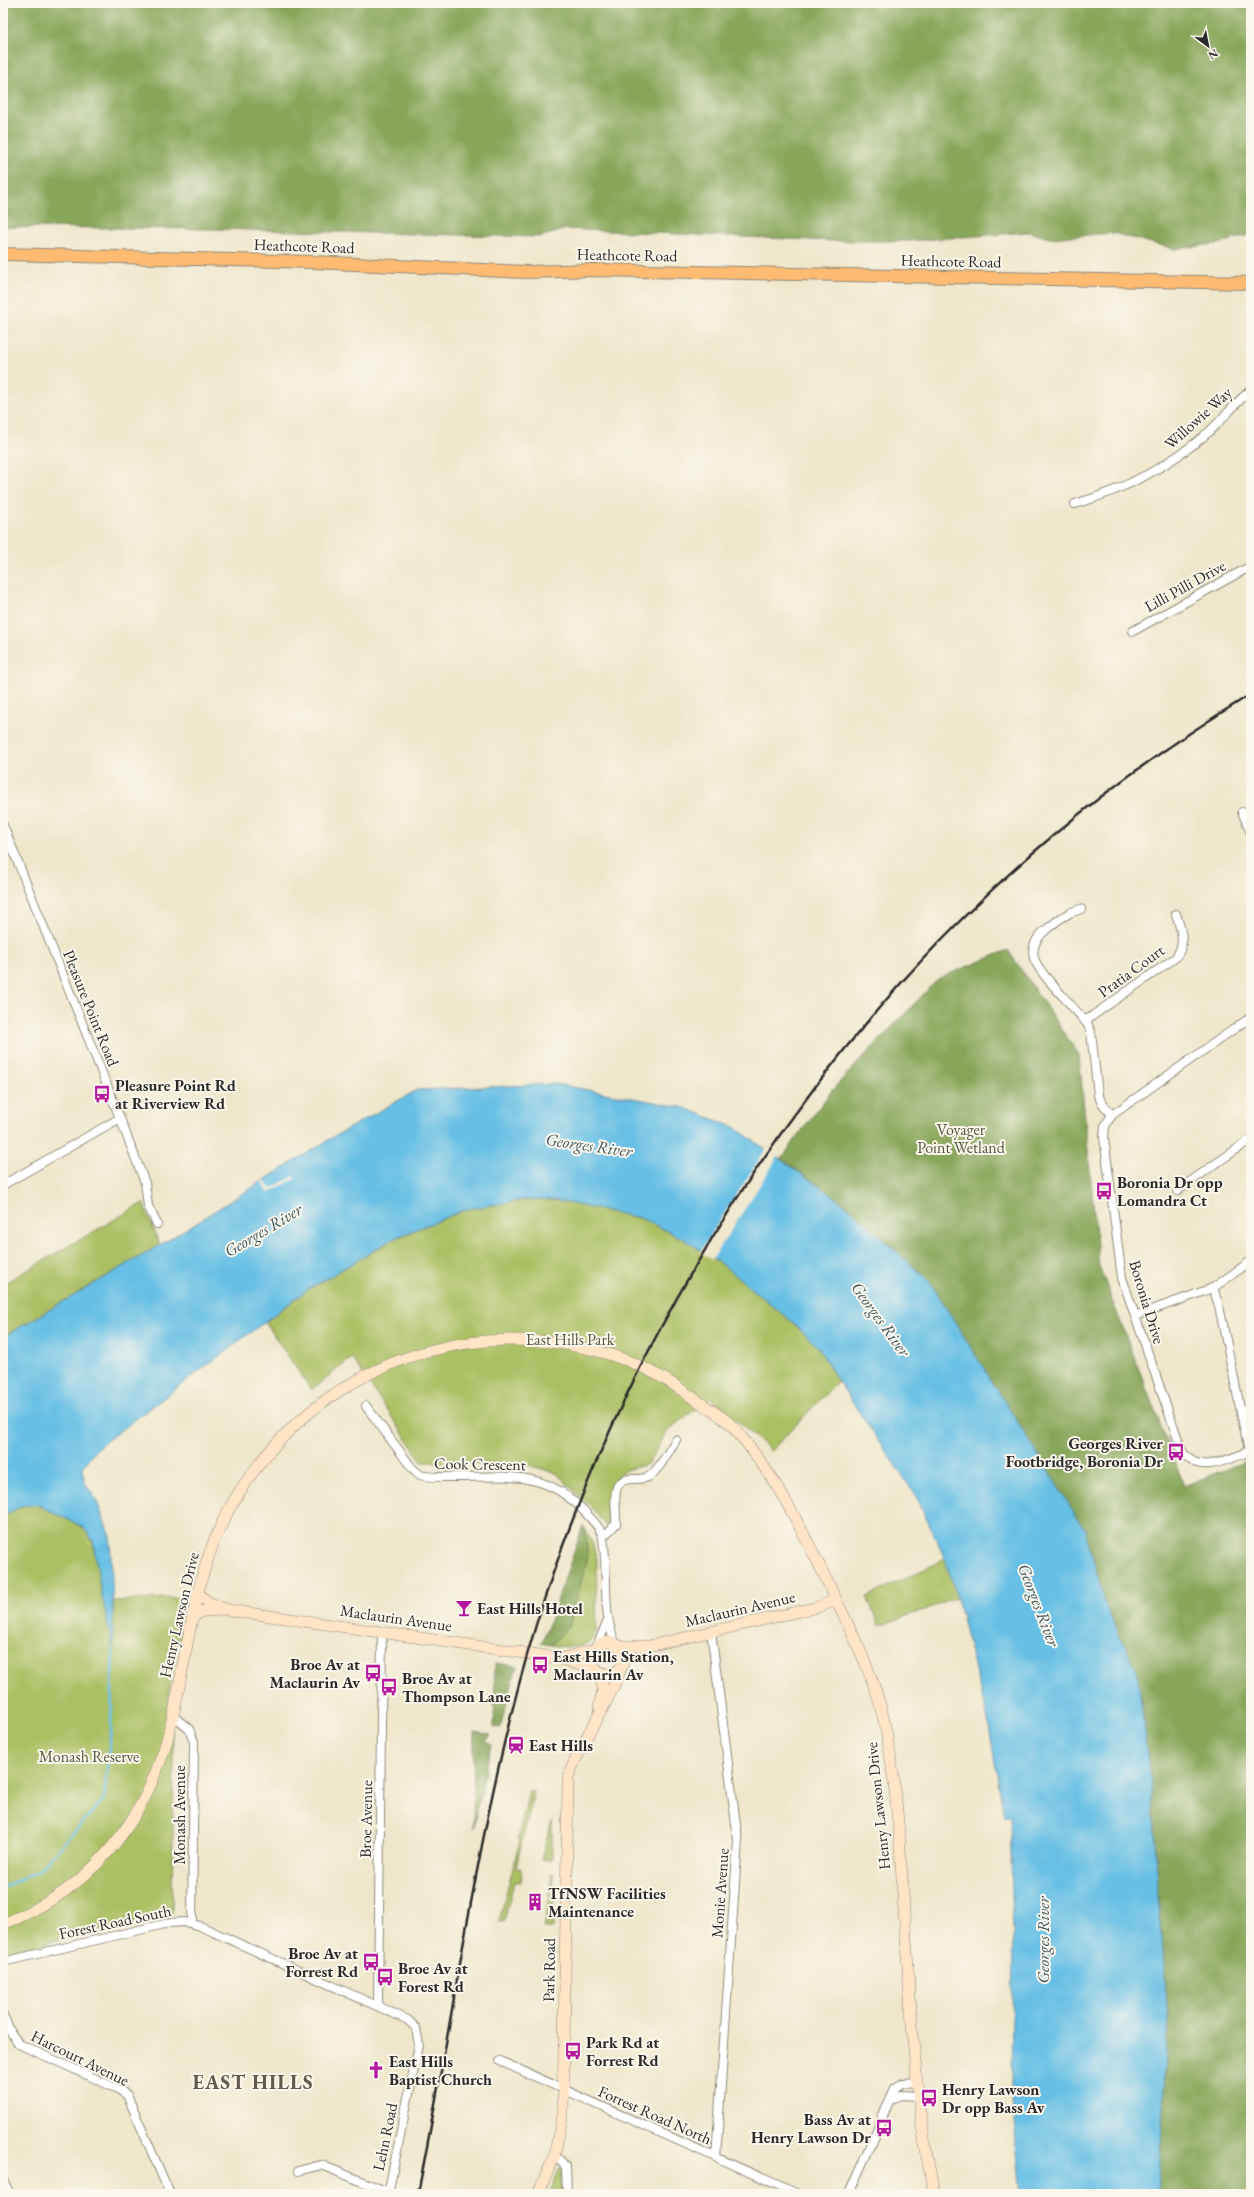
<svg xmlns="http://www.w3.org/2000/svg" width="1254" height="2197" font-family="'EB Garamond',serif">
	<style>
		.green { fill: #abbf64; stroke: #6b7548 }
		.forest { fill: #88a65a; stroke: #5a6842 }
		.water { fill: #68bfe5; stroke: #4a7588 }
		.pier { fill: #efe7cb }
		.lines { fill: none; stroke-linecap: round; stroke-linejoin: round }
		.stream { stroke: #68bfe5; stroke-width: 2.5 }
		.street-casing { stroke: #8d897b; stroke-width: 10 }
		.secondary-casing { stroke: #8d897b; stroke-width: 12 }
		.primary-casing { stroke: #8d897b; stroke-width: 14 }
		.street { stroke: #fff; stroke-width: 8 }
		.secondary { stroke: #ffe4c6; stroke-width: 11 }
		.primary { stroke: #febb71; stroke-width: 12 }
		.rail { stroke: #2b2b2b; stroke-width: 2.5 }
		.labels { text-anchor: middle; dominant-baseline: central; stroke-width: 4; stroke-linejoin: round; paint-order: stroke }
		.street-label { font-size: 16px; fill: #2b2b2b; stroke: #fbf7ec }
		.poi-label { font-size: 16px; font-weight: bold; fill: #2b2b2b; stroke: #fbf7ec; text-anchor: start }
		.park-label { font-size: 16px; fill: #51573c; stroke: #fbf7ec }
		.water-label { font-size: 17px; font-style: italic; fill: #3d5763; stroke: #fbf7ec }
		.district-label { font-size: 20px; font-weight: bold; letter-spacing: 1px; fill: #64594c; stroke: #fbf7ec }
	</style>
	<rect width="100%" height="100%" fill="#fbf7ec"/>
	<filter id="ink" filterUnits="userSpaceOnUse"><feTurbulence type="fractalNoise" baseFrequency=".025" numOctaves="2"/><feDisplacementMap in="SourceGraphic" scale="8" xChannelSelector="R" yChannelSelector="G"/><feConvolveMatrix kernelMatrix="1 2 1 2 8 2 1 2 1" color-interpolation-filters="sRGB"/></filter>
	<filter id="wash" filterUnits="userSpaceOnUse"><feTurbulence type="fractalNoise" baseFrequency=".012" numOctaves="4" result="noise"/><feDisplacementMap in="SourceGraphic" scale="16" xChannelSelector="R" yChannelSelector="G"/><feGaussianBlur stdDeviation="0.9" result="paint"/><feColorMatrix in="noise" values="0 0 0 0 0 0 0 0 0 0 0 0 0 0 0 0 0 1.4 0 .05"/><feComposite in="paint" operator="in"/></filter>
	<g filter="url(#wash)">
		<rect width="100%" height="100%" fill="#efe7cb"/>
		<g class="green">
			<path d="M 522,1200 L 554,1200 L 640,1218 L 684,1239 L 723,1265 L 790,1320 L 818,1347 L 838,1381 L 771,1451 L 711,1398 L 669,1429 L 648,1464 C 641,1467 632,1467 626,1470 C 605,1480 615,1506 611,1523 L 605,1525 L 590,1506 L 556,1473 L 528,1465 L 422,1462 L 352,1358 L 311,1390 L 265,1322 L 307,1290 L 395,1238 L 467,1209 Z"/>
			<path d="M 143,1203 L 160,1245 L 3,1337 L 3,1284 Z"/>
			<path d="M 36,1504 L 83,1527 L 93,1541 L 100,1586 L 113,1647 L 113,1601 L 187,1597 L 168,1697 L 174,1752 L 172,1913 L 3,1953 L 3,1516 L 22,1506 Z"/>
			<path d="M 585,1528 L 592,1542 L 597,1559 L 596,1631 C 589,1652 568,1647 551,1645 L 569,1626 L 586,1564 L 587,1550 Z"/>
			<path d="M 945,1559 L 957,1598 L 879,1626 L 867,1597 Z"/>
			<path d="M 529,1791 L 534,1792 L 516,1867 L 522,1869 L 521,1882 L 514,1882 L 504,1922 L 499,1921 L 520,1840 L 518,1839 Z"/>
			<path d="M 552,1821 L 552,1859 L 541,1859 Z"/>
			<path d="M 552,1873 L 554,1874 L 553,1928 L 544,1928 Z"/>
			<path d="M 559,2168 L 562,2172 L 561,2194 L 549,2194 Z"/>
		</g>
		<g class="forest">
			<path d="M 3,3 L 1251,3 L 1251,234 L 1222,243 L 1175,249 L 1113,233 L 1049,238 L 1029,232 L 909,241 L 833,241 L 566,229 L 540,237 L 211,229 L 3,227 Z"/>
			<path d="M 1008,950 L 1079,1055 L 1099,1266 L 1184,1486 L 1251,1459 L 1251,2194 L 1158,2194 L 1168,2019 L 1149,1762 L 1137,1671 L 1107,1609 L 1085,1530 L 846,1205 L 781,1159 L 832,1090 L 939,978 Z"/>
			<path d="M 583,1526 L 585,1528 L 587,1550 L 586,1564 L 569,1626 L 551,1645 L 540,1643 L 544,1638 Z"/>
			<path d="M 495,1663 L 517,1666 L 500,1728 L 494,1727 Z"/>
			<path d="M 474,1732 L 489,1734 L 491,1736 L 485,1741 L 491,1745 L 473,1828 Z"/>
		</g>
		<path class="water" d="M 555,1084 L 682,1107 L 734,1127 L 846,1205 L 930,1282 L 1085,1530 L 1107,1609 L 1137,1671 L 1149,1762 L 1168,2019 L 1158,2194 L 1021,2194 L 1011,2089 L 1013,1931 L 1010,1817 L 1004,1817 L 988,1721 L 957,1598 L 945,1559 L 916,1496 L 838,1381 L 818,1347 L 790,1320 L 723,1265 L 684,1239 L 640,1218 L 554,1200 L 522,1200 L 467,1209 L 395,1238 L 307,1290 L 97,1448 L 83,1467 L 84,1482 L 96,1499 L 110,1536 L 113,1601 L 113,1650 L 100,1586 L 93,1541 L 83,1527 L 36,1504 L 22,1506 L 3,1516 L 3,1337 L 160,1245 L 333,1137 L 417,1090 Z"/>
		<g class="pier">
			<path d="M 767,1147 L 779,1155 L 712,1260 L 700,1252 Z"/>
			<path d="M 294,1176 L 295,1179 L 268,1193 L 263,1181 L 265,1180 L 270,1189 Z"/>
		</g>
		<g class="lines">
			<path class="stream" d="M 3,1887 L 38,1871 L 104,1799 L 111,1729 L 113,1648"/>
		</g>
	</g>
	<g filter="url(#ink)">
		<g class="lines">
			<g class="street-casing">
				<g id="street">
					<path d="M 1075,504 C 1126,489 1170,466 1210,431 C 1224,418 1236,402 1251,390"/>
					<path d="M 1133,631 L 1251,566"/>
					<path d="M 1242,812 L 1251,833"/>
					<path d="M 3,825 L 120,1118 L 145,1183 L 148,1206 L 157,1224"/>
					<path d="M 1081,909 C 1068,912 1058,920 1047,929 C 1038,936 1031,946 1034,958 C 1039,975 1076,1008 1088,1025 L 1091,1032 L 1098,1095 L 1102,1103 L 1112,1115"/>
					<path d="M 1251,1017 L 1112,1115 L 1105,1126 L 1104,1138 L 1122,1278 L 1182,1451 C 1198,1477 1230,1458 1251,1451"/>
					<path d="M 1085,1021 L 1175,958 C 1187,944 1181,930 1176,914"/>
					<path d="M 3,1185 L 120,1118"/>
					<path d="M 1177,1191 L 1251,1139"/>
					<path d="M 1213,1288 L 1219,1306 L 1249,1451"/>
					<path d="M 1135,1316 L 1213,1288 L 1251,1261"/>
					<path d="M 366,1406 L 412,1468 L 420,1475 C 432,1478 444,1477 456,1477 C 507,1477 545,1470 583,1510 C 590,1518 602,1528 603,1539 C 609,1573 601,1614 616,1644"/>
					<path d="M 603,1537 L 616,1524 C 617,1513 613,1498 617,1487 C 623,1474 638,1482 648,1477 C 660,1470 668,1451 676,1440"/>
					<path d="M 711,1631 L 738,1840 L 716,2157"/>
					<path d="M 597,1646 L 607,1622"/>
					<path d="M 173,1716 L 189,1729 L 194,1742 L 192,1923"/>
					<path d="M 3,1962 L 169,1923 L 185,1922 L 200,1926 L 408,2020 L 416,2028 L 419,2045 L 388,2194"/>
					<path d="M 378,2006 L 382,1632"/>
					<path d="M 3,2015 L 11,2033 L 19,2044 L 118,2089 L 127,2095 L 170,2194"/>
					<path d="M 500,2061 L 798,2194"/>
					<path d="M 890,2100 L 901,2095 L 918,2096"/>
					<path d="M 555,2155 L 566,2167 L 567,2194"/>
					<path d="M 298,2171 L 321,2165 L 388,2192"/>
					<path d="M 3,2180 L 10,2194"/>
					<path d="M 849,2194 L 895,2088 L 903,2083 L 917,2082"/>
				</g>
			</g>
			<g class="secondary-casing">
				<g id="secondary">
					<path d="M 197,1593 L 208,1602 L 228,1610 L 559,1658 L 596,1670"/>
					<path d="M 192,1616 L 204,1611 L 221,1610"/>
					<circle cx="608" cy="1658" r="16"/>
					<path d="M 618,1646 L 649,1646 L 818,1607 L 836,1600"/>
					<path d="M 563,1658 L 593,1650"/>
					<path d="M 599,1706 L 603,1690 L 601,1673"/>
					<path d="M 3,1924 C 100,1886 153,1811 174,1712 C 190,1637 196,1560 238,1494 C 297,1400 396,1342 507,1340 C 559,1339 618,1351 663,1378 C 677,1386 689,1396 702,1404 C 716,1413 729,1421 739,1434 C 779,1481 804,1534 831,1589 C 851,1632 874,1674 884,1721 C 897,1783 900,1847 904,1910 C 909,1977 912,2043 920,2110 C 923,2138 929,2166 934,2194"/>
					<path d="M 538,2194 L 554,2157 L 563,2114 L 568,1778 C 581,1739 608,1707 621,1668"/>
				</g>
			</g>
			<g class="primary-casing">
				<path id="primary" d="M 3,254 L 312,262 L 526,272 L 595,270 L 1251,283"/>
			</g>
			<use href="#street" class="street"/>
			<use href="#secondary" class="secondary"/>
			<use href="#primary" class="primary"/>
			<path class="rail" d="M 418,2194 C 432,2121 446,2047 458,1974 C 479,1856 501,1739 536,1625 C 629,1327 815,1035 1055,834 C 1116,782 1183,736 1251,694"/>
		</g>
	</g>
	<defs>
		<g id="bus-bare" transform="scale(1.38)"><path d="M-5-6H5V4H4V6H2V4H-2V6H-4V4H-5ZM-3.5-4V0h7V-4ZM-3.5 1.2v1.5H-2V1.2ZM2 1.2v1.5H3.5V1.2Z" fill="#b5179e" stroke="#fbf7ec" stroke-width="2.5" paint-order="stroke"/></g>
		<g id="bar-bare" transform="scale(1.38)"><path d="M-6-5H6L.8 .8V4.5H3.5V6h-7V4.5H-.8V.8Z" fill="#b5179e" stroke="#fbf7ec" stroke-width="2.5" paint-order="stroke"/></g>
		<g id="station-bare" transform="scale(1.38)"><path d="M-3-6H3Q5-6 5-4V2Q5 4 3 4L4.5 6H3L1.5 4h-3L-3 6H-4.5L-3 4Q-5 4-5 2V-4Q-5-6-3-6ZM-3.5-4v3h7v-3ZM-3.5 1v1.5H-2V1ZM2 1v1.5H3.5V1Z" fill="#b5179e" stroke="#fbf7ec" stroke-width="2.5" paint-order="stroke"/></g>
		<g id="building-bare" transform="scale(1.38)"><path d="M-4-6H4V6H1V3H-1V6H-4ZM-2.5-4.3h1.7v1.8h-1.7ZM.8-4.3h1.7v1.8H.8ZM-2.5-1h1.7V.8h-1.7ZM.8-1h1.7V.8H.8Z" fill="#b5179e" stroke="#fbf7ec" stroke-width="2.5" paint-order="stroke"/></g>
		<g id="church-bare" transform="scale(1.38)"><path d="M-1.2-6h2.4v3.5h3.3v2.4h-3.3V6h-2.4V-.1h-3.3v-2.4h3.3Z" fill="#b5179e" stroke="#fbf7ec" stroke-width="2.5" paint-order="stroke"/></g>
	</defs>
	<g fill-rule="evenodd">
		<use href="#bus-bare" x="102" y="1094"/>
		<use href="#bus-bare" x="1104" y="1191"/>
		<use href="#bus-bare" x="1176" y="1452"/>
		<use href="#bar-bare" x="464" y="1608"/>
		<use href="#bus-bare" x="540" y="1665"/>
		<use href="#bus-bare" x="373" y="1673"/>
		<use href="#bus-bare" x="389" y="1687"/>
		<use href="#station-bare" x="516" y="1745"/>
		<use href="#building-bare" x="535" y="1902"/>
		<use href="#bus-bare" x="371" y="1962"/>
		<use href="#bus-bare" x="385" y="1977"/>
		<use href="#bus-bare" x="573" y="2051"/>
		<use href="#church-bare" x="376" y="2070"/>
		<use href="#bus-bare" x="929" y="2098"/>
		<use href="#bus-bare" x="884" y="2128"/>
	</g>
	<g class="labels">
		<g class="street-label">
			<text transform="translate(304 246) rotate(2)">Heathcote Road</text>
			<text transform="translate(627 255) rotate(1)">Heathcote Road</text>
			<text transform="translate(951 261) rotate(1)">Heathcote Road</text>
			<text transform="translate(1198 418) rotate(-42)">Willowie Way</text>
			<text transform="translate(1185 586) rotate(-29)">Lilli Pilli Drive</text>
			<text transform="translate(1131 971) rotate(-36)">Pratia Court</text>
			<text transform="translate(91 1008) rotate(68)">Pleasure Point Road</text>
			<text transform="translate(1147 1302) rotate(73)">Boronia Drive</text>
			<text transform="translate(480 1464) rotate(1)">Cook Crescent</text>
			<text transform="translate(740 1609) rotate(-13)">Maclaurin Avenue</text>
			<text transform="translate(179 1615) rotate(-77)">Henry Lawson Drive</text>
			<text transform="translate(396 1618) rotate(8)">Maclaurin Avenue</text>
			<text transform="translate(878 1806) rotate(-96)">Henry Lawson Drive</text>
			<text transform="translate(179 1815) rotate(-90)">Monash Avenue</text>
			<text transform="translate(366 1819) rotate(-89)">Broe Avenue</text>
			<text transform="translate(720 1893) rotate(-86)">Monie Avenue</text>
			<text transform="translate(115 1922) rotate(-12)">Forest Road South</text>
			<text transform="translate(549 1970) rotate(-89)">Park Road</text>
			<text transform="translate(80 2058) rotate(26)">Harcourt Avenue</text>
			<text transform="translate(655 2115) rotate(24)">Forrest Road North</text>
			<text transform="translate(385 2137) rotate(-78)">Lehn Road</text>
		</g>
		<g class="poi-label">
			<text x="115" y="1085">Pleasure Point Rd<tspan x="115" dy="18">at Riverview Rd</tspan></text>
			<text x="1117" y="1182">Boronia Dr opp<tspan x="1117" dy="18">Lomandra Ct</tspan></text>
			<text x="1163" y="1443" text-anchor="end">Georges River<tspan x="1163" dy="18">Footbridge, Boronia Dr</tspan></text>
			<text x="477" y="1608">East Hills Hotel</text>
			<text x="553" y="1656">East Hills Station,<tspan x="553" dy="18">Maclaurin Av</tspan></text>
			<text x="360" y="1664" text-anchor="end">Broe Av at<tspan x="360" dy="18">Maclaurin Av</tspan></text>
			<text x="402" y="1678">Broe Av at<tspan x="402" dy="18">Thompson Lane</tspan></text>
			<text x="529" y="1745">East Hills</text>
			<text x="548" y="1893">TfNSW Facilities<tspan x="548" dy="18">Maintenance</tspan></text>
			<text x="358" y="1953" text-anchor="end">Broe Av at<tspan x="358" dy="18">Forrest Rd</tspan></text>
			<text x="398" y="1968">Broe Av at<tspan x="398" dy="18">Forest Rd</tspan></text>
			<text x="586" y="2042">Park Rd at<tspan x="586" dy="18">Forrest Rd</tspan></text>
			<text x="389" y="2061">East Hills<tspan x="389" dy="18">Baptist Church</tspan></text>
			<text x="942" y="2089">Henry Lawson<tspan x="942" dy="18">Dr opp Bass Av</tspan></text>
			<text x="871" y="2119" text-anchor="end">Bass Av at<tspan x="871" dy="18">Henry Lawson Dr</tspan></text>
		</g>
		<g class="park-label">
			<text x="961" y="1129">Voyager<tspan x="961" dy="18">Point Wetland</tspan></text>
			<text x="570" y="1339">East Hills Park</text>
			<text x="89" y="1756">Monash Reserve</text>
		</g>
		<g class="water-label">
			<text transform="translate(589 1145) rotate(8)">Georges River</text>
			<text transform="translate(263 1230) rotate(-31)">Georges River</text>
			<text transform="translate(881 1319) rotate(54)">Georges River</text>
			<text transform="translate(1039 1605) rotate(69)">Georges River</text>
			<text transform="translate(1043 1940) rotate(-90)">Georges River</text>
		</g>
		<g class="district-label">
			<text x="253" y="2082">EAST HILLS</text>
		</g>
	</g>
	<rect width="1254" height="2197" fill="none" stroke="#fbf7ec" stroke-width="16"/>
	<g transform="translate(1208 46) rotate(148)" stroke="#fbf7ec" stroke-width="3" paint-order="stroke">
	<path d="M0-3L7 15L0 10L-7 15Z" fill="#2b2b2b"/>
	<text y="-6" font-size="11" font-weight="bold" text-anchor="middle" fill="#2b2b2b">N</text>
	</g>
</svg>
